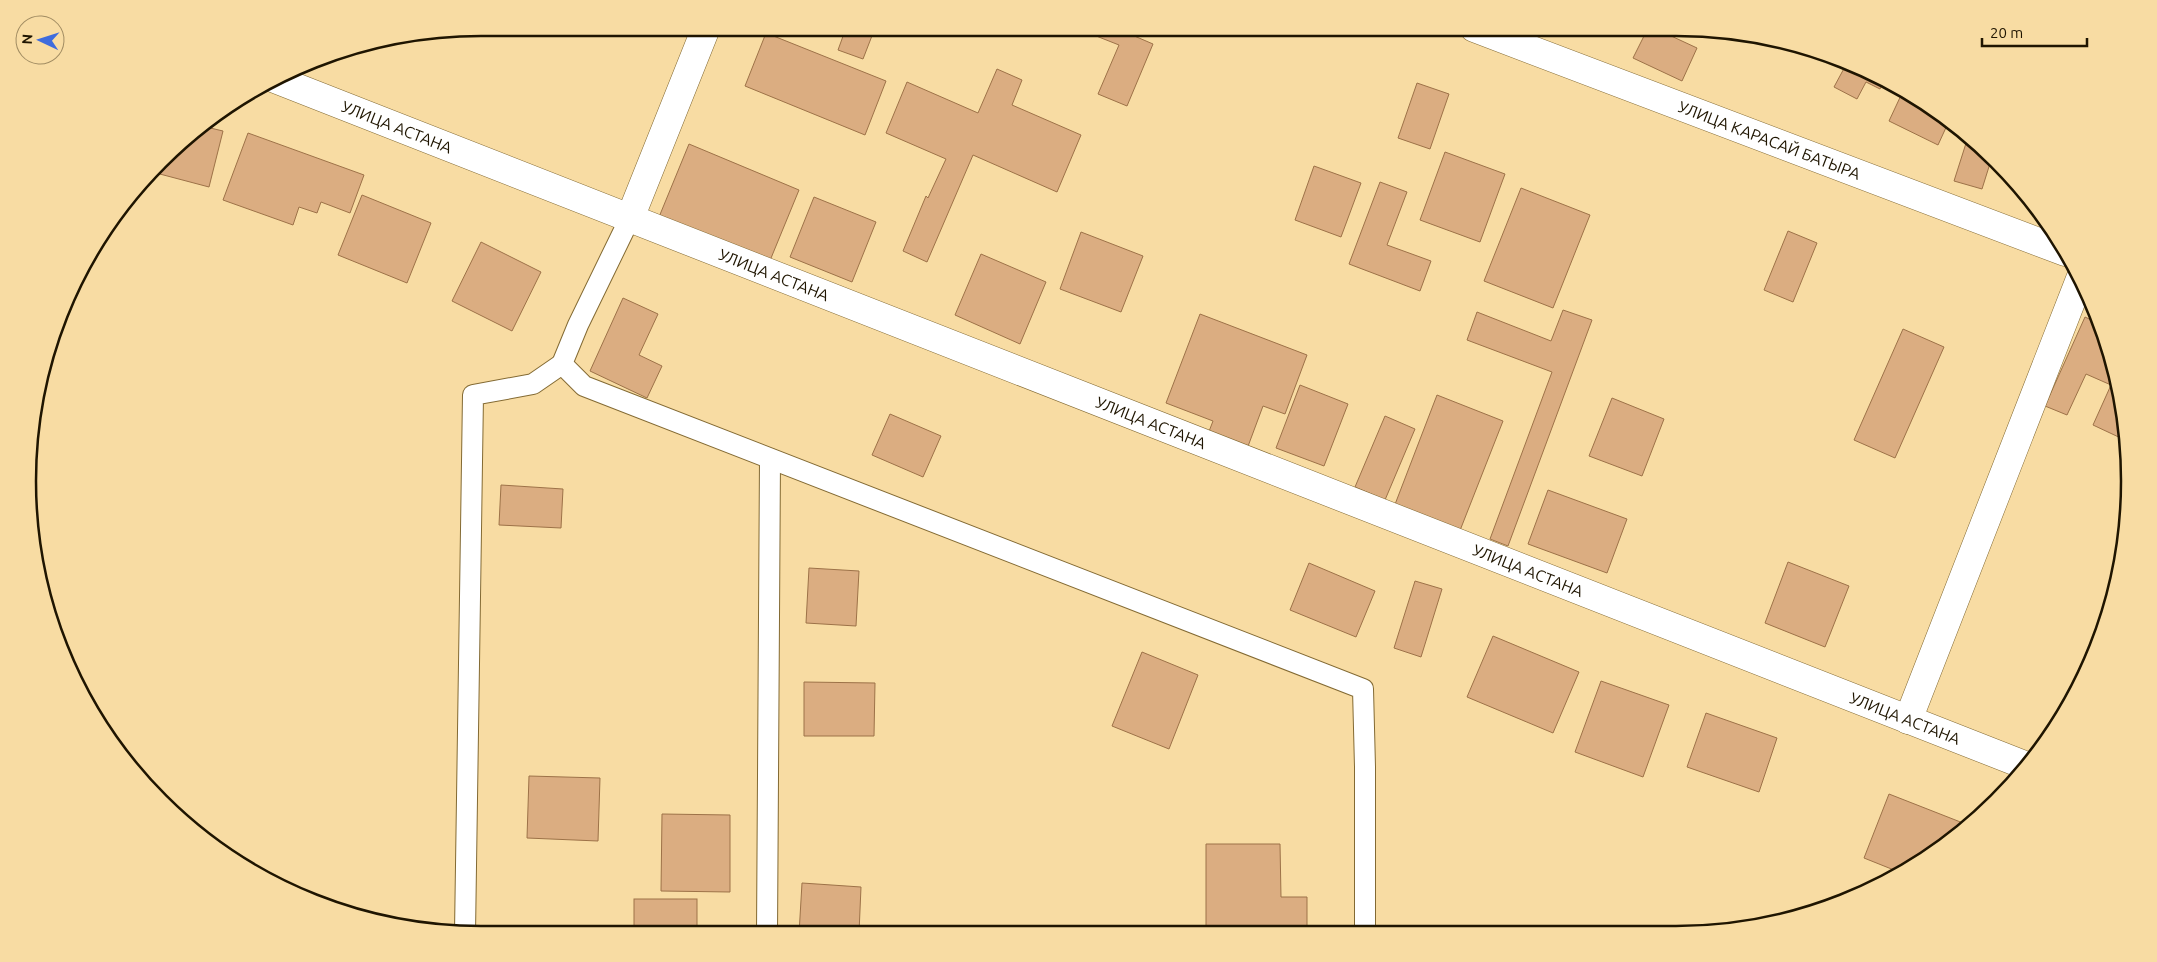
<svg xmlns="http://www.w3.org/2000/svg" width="2157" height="962" font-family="Ubuntu,sans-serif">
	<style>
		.building { fill: #dbad81; stroke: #9d7248 }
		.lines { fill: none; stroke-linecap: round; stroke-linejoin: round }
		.lane-casing { stroke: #836a33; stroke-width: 22 }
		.street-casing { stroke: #836a33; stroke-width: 29 }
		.lane { stroke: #fff; stroke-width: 20 }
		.street { stroke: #fff; stroke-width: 28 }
		.labels { text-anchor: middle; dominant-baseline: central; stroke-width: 4; stroke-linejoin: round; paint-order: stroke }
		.street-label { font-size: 16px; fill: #1f1501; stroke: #f8dca3 }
		.rim { fill: none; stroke: #1f1501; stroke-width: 2.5 }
	</style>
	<rect width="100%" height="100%" fill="#f8dca3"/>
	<g class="building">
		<path d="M 846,28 L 875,28 L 863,59 L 838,50 Z"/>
		<path d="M 1076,28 L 1136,28 L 1132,35 L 1153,44 L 1127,106 L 1098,94 L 1119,45 Z"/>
		<path d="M 1648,28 L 1654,28 L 1697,48 L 1682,81 L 1633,58 Z"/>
		<path d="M 766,33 L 886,81 L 865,135 L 745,86 Z"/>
		<path d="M 1848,61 L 1884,81 L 1880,89 L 1866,82 L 1857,99 L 1834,87 Z"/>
		<path d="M 997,69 L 1022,80 L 1012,105 L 1081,135 L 1057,192 L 973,155 L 927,262 L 903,251 L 926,196 L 928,198 L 946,159 L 886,133 L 907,82 L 978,113 Z"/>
		<path d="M 1417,83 L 1449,94 L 1430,149 L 1398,138 Z"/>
		<path d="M 1903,91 L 1928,104 L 1949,121 L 1938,145 L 1889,121 Z"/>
		<path d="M 202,126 L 223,131 L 209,187 L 156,173 L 182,140 Z"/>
		<path d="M 248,133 L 364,175 L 350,213 L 321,202 L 317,213 L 299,207 L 293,225 L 223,200 Z"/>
		<path d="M 1968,137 L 1992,157 L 1982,189 L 1954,181 Z"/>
		<path d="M 689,144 L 799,190 L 769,263 L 659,217 Z"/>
		<path d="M 1445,152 L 1505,174 L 1480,242 L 1420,220 Z"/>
		<path d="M 1314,166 L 1361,183 L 1341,237 L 1295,220 Z"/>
		<path d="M 1380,182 L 1407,192 L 1387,245 L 1431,261 L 1420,291 L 1349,264 Z"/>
		<path d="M 1521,188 L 1590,215 L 1553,308 L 1484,281 Z"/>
		<path d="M 362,195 L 431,223 L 407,283 L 338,255 Z"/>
		<path d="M 814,197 L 876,222 L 852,282 L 790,257 Z"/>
		<path d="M 1788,231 L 1817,243 L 1793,302 L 1764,290 Z"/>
		<path d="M 1081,232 L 1143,256 L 1121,312 L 1060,289 Z"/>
		<path d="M 481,242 L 541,272 L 512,331 L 452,301 Z"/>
		<path d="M 981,254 L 1046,282 L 1020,344 L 955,315 Z"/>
		<path d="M 623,298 L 658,314 L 639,355 L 662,366 L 647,398 L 590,371 Z"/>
		<path d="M 1563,310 L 1592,320 L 1508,546 L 1490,539 L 1552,372 L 1467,340 L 1477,312 L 1551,341 Z"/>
		<path d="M 1200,314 L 1307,355 L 1285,414 L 1263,406 L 1247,449 L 1208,434 L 1213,421 L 1166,403 Z"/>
		<path d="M 2085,317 L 2100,324 L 2121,392 L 2125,440 L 2093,425 L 2111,385 L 2086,374 L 2067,415 L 2045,406 Z"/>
		<path d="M 1903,329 L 1944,347 L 1895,458 L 1854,440 Z"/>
		<path d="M 1300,385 L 1348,404 L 1324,466 L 1276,448 Z"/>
		<path d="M 1437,395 L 1503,421 L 1459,533 L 1394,507 Z"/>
		<path d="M 1612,398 L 1664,419 L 1642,476 L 1589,456 Z"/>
		<path d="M 890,414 L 941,436 L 923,477 L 872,455 Z"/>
		<path d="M 1385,416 L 1415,429 L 1385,500 L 1355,487 Z"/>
		<path d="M 501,485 L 563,489 L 561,528 L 499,525 Z"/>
		<path d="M 1548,490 L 1627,519 L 1607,573 L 1528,544 Z"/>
		<path d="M 1788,562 L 1849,586 L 1825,647 L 1765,623 Z"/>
		<path d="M 1309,563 L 1375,591 L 1356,637 L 1290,610 Z"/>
		<path d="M 809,568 L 859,571 L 856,626 L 806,623 Z"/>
		<path d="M 1415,581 L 1442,589 L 1421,657 L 1394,648 Z"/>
		<path d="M 1493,636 L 1579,672 L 1553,733 L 1467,697 Z"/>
		<path d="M 1142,652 L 1198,675 L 1169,749 L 1112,726 Z"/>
		<path d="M 1601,681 L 1669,705 L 1643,777 L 1575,752 Z"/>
		<path d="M 804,682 L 875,683 L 874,736 L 804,736 Z"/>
		<path d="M 1706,713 L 1777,738 L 1759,792 L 1687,767 Z"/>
		<path d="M 529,776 L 600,778 L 598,841 L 527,838 Z"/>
		<path d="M 1889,794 L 1963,823 L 1958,835 L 1952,841 L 1899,872 L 1864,858 Z"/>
		<path d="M 662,814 L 730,815 L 730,892 L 661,891 Z"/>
		<path d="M 1206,844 L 1280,844 L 1281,897 L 1307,897 L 1307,929 L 1326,929 L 1326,932 L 1206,932 Z"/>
		<path d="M 802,883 L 861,887 L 859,933 L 799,934 Z"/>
		<rect x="634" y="899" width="63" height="35"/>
	</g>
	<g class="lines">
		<g class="lane-casing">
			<g id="lane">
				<path d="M 630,218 L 578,325 L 562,364 L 584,386 L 1363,689 L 1365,767 L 1365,932"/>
				<path d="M 465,933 L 473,395 L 533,384 L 562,364"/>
				<path d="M 767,934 L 770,459"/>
			</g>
		</g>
		<g class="street-casing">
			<g id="street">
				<path id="s1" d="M 1474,28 L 2065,252"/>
				<path id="s2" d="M 275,79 L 2027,766"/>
				<path d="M 630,218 L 706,28"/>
				<path d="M 1908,720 L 2080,279"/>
			</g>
		</g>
		<use href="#lane" class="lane"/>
		<use href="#street" class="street"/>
	</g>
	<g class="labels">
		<g class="street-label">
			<text stroke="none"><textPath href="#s2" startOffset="131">УЛИЦА АСТАНА</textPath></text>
			<text stroke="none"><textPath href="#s1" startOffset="316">УЛИЦА КАРАСАЙ БАТЫРА</textPath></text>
			<text stroke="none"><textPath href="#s2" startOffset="536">УЛИЦА АСТАНА</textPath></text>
			<text stroke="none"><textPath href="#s2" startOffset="941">УЛИЦА АСТАНА</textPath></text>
			<text stroke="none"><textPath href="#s2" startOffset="1346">УЛИЦА АСТАНА</textPath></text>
			<text stroke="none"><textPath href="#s2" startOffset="1751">УЛИЦА АСТАНА</textPath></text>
		</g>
	</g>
	<path d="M0 0H2157V962H0ZM481 36H1676A445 445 0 0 1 2121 481V481A445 445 0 0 1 1676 926H481A445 445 0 0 1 36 481V481A445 445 0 0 1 481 36Z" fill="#f8dca3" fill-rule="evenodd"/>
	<path class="rim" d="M481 36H1676A445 445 0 0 1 2121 481V481A445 445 0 0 1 1676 926H481A445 445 0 0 1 36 481V481A445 445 0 0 1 481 36Z"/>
	<g transform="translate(40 40) rotate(274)"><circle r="24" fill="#f8dca3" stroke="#a18c62"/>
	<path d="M0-4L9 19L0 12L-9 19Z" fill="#3f6cdd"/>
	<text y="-8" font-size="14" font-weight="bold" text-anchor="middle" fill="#1f1501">N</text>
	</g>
	<path d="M1982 38v8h105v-8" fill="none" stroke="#1f1501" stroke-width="2.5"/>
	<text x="1990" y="38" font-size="15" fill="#1f1501" stroke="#f8dca3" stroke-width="4" paint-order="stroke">20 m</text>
</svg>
